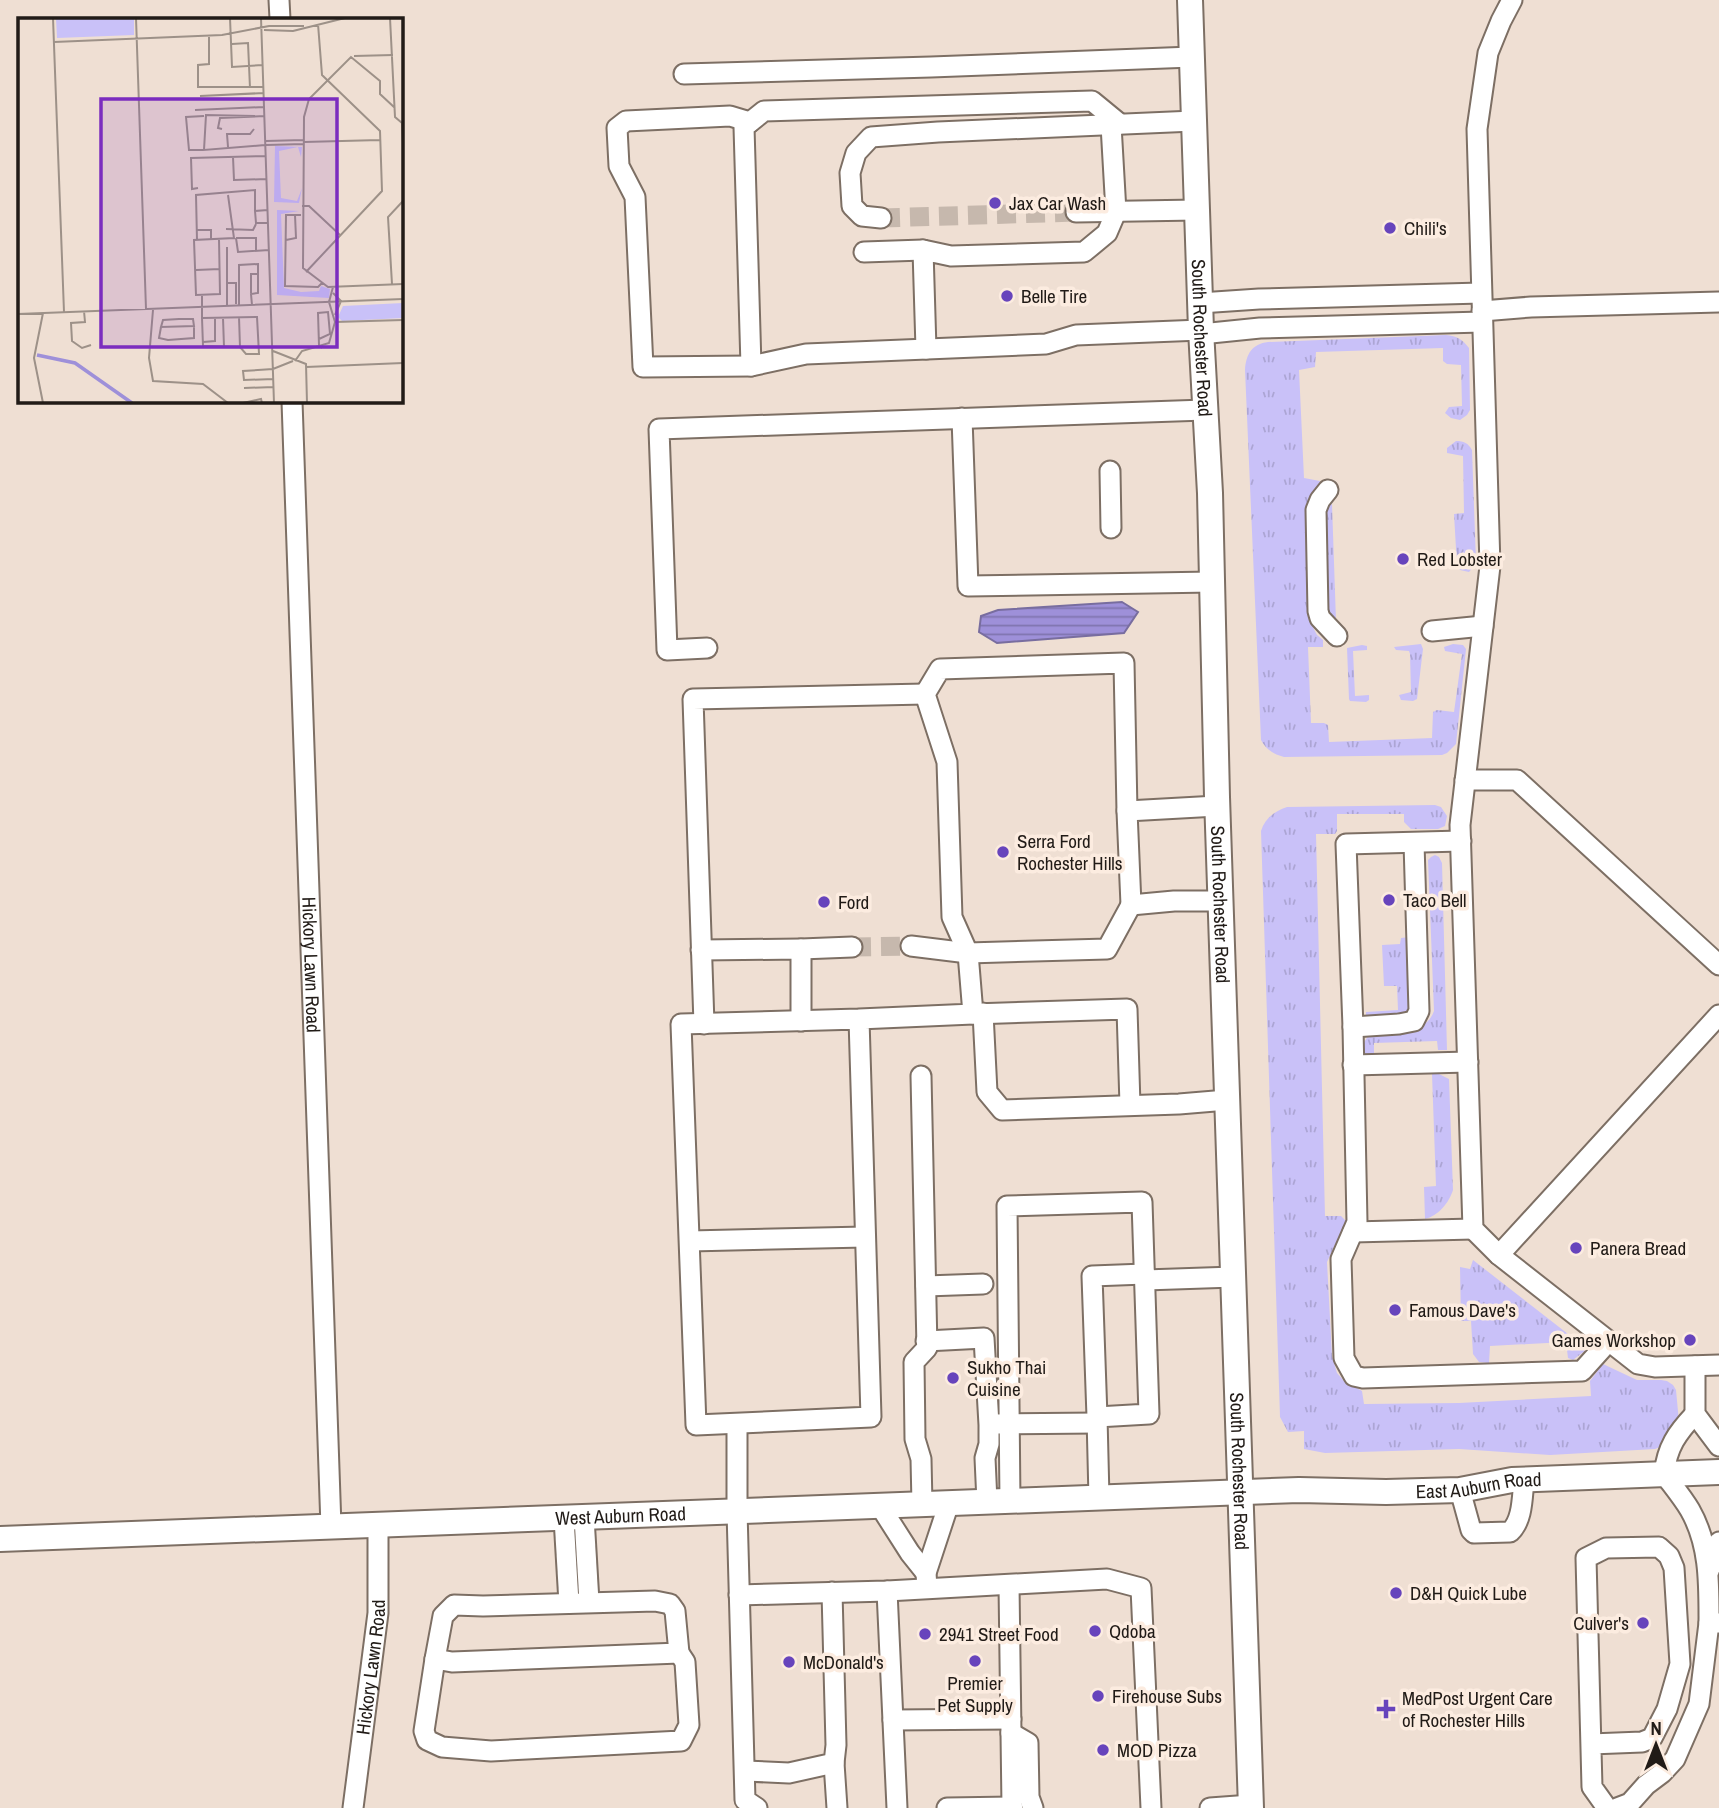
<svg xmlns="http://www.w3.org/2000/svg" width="1719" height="1808" font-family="'Archivo Narrow',sans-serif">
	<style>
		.grass { fill: url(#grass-tufts) }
		.water { fill: url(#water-rules); stroke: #786d9f; stroke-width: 2 }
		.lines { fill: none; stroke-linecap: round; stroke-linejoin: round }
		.minor-tunnel { stroke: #c6b8ad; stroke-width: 19; stroke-dasharray: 19 10; stroke-linecap: butt }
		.minor-casing { stroke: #7d6f64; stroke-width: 23 }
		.major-casing { stroke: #7d6f64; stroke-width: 28 }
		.minor { stroke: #fff; stroke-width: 19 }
		.major { stroke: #fff; stroke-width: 24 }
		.poi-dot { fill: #6744bc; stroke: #fcece0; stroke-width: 2.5 }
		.labels { text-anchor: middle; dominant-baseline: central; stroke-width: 7; stroke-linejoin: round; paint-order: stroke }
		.poi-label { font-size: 19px; fill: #211b17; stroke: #fcece0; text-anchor: start }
		.street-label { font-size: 19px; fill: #211b17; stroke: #fcece0 }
		.inset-river { fill: none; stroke: #9e90d9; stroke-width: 3.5 }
		.inset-road { fill: none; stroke: #9d9188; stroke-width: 2 }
		.view { fill: #7b2cbf; fill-opacity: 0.15; stroke: #7b2cbf; stroke-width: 3.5 }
		.inset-edge { fill: none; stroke: #211b17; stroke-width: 3.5 }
	</style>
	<defs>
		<pattern id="grass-tufts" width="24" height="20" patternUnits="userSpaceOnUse" patternTransform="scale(1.75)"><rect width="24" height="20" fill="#c9c1f8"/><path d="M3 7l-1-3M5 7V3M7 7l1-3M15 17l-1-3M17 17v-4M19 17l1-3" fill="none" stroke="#aca5d4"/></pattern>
		<pattern id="water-rules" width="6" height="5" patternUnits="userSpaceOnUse" patternTransform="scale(1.75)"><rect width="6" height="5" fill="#9e90d9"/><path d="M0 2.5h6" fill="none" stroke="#8075af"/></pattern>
	</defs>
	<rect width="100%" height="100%" fill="#efdfd3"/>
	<g class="grass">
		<path d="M 1446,335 C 1457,336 1462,339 1469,348 L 1470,410 L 1467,415 L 1460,420 L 1451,418 L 1445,413 L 1449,407 L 1462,406 L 1461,365 L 1447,364 L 1443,361 L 1443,348 L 1316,352 L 1315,367 L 1299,370 L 1304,478 L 1320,481 L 1319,487 L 1313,491 L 1305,510 L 1308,618 L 1317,635 L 1323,640 L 1323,647 L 1308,647 L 1311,723 L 1324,723 L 1328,725 L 1329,742 L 1432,738 L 1433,712 L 1437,710 L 1454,712 L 1462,654 L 1445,651 L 1444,647 L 1453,644 L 1463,645 L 1466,649 L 1456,744 L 1447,753 L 1442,755 L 1284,757 C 1274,754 1266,750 1261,740 L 1245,370 C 1246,354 1252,344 1268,342 Z"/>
		<path d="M 1456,441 C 1464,441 1468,443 1472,450 L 1476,562 L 1474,566 L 1469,572 L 1460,570 L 1457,566 L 1454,514 L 1464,513 L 1463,456 L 1447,453 L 1447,448 Z"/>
		<path d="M 1332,504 L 1336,621 L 1328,610 L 1326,513 L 1328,507 Z"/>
		<path d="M 1421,644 L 1423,649 L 1417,699 L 1413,701 L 1401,700 L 1399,695 L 1411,692 L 1410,654 L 1409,651 L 1396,650 L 1394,647 Z"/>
		<path d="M 1362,645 L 1367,646 L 1367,650 L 1353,651 L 1355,696 L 1369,695 L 1369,700 L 1366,702 L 1350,701 L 1349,699 L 1347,648 Z"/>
		<path d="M 1435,805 L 1441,807 L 1447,816 L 1445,826 L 1438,829 L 1411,829 L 1404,822 L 1404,814 L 1337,814 L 1337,831 L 1335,834 L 1316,834 L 1325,1216 L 1341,1216 L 1346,1221 L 1327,1262 L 1332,1356 L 1337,1373 L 1344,1381 L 1362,1391 L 1364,1404 L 1459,1403 L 1591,1396 L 1590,1381 L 1603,1364 L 1637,1380 L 1661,1380 L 1667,1381 L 1673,1385 L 1676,1390 L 1679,1422 L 1665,1445 L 1655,1449 L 1550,1455 L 1459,1449 L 1325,1453 L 1304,1449 L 1304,1431 L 1288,1432 L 1280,1417 L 1261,831 C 1265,818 1275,811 1287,807 Z"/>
		<path d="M 1435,855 L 1439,857 L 1442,863 L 1447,1050 L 1438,1050 L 1437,1041 L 1374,1043 L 1374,1056 L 1364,1057 L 1363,1044 L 1370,1033 C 1393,1032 1425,1036 1434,1011 L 1428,860 L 1431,857 Z"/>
		<path d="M 1410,937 L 1411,1009 L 1396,1015 L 1366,1015 L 1366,1012 L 1398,1010 L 1397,986 L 1384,986 L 1382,945 L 1400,944 L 1401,938 Z"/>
		<path d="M 1432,1074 L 1439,1074 L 1449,1079 L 1453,1190 C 1449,1203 1438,1216 1425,1219 L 1424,1187 L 1436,1186 Z"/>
		<path d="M 1473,1260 L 1586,1348 L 1586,1350 L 1573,1360 L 1568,1358 L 1566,1342 L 1490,1346 L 1489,1363 L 1479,1362 L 1473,1354 L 1471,1321 L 1461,1321 L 1460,1267 L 1470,1269 Z"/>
	</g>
	<path class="water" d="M 1122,602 L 1138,612 L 1124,633 L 997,643 L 979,632 L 981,616 L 998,610 Z"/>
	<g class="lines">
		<g class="minor-tunnel">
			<path d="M 881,218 L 1076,212"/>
			<path d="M 852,947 L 911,946"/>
		</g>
		<g class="minor-casing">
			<g id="minor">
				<path d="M 279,0 L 280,19"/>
				<path d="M 1512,0 L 1501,21 L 1488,53 L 1477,129 L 1490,566 L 1460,825 L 1473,1229 L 1499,1255 L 1638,1364 L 1655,1367 L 1719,1365"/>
				<path d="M 684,74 L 931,67 L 1192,57"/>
				<path d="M 750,122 L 730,116 L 626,121 L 617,128 L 619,166 L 635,197 L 643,367 L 751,366"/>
				<path d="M 1120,124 L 1092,101 L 764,111 L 744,127 L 751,366 L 806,354 L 1046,344 L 1076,335 L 1201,330"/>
				<path d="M 1076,212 L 1197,210"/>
				<path d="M 881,218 L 862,216 L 852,206 L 850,173 L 856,153 L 871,137 L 938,132 L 1194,121"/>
				<path d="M 864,252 L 923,250"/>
				<path d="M 1200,303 L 1259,299 L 1481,293"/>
				<path d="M 1482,311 L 1531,307 L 1719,302"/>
				<path d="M 1201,334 L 1260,328 L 1482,322"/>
				<path d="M 926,349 L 923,250 L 951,256 L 1084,252 L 1107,233 L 1116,212 L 1111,125"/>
				<path id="s1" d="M 292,401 L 331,1527"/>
				<path d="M 962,418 L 968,586 L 1212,582"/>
				<path d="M 1110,471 L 1111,528"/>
				<path d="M 1328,490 L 1320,500 L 1316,510 L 1318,611 L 1320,618 L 1337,636"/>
				<path d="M 1432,631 L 1483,626"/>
				<path d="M 707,648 L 667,650 L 659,429 L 1205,410"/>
				<path d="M 1465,780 L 1517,780 L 1719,965"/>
				<path d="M 1217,806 L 1127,811 L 1131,905 L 1174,901 L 1221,901"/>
				<path d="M 1461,841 L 1346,844 L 1353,1027 L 1357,1222 L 1341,1259 L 1344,1358 L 1354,1376 L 1363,1378 L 1582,1371 L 1609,1341"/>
				<path d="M 911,946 L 968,953 L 1107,949 L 1131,905"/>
				<path d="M 801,949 L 852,947"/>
				<path d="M 701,950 L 801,949 L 801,1021"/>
				<path d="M 983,1013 L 987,1092 L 1002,1110 L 1179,1104 L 1227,1100"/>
				<path d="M 973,1014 L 1127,1009 L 1130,1105"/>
				<path d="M 859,1019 L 871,1417 L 696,1425 L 681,1024 L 859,1019 L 973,1014 L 968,953 L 952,917 L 947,762 L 925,694 L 940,669 L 1124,663 L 1127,811"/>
				<path d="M 704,1024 L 693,699 L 925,694"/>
				<path d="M 1353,1027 L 1399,1024 L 1414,1021 L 1419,1011 L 1414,843"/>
				<path d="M 1353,1065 L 1468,1062"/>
				<path d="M 921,1076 L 927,1348 L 914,1362 L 915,1439 L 921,1459 L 922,1504"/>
				<path d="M 1353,1232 L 1473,1229"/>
				<path d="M 690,1241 L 865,1237"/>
				<path d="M 1499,1255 L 1719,1015"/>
				<path d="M 1145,1280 L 1234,1277"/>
				<path d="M 926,1286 L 983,1284"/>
				<path d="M 926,1341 L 984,1338 L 989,1425 L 989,1444 L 985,1458 L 987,1502"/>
				<path d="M 1695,1366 L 1695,1414 L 1719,1446"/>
				<path d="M 1695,1414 C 1677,1433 1667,1447 1664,1474 C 1673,1486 1683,1498 1690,1510 C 1710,1545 1709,1584 1709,1623"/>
				<path d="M 1097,1417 L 1092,1276 L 1145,1274"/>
				<path d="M 737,1424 L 737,1511 L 745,1800 L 757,1808"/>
				<path d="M 996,1424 L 1097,1423"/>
				<path d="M 1460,1490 L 1471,1530 L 1474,1533 L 1510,1532 C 1523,1520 1522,1497 1524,1480"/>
				<path d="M 1010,1501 L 1007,1206 L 1142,1202 L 1149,1414 L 1097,1417 L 1099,1498"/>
				<path d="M 880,1506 L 910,1553 L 926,1573"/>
				<path d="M 584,1517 L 589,1602"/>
				<path d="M 564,1518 L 569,1603"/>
				<path d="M 1709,1571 L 1719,1542"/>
				<path d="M 1009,1585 L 1012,1807"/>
				<path d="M 927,1588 L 926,1573 L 949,1503"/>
				<path d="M 887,1591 L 897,1808"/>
				<path d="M 739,1595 L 887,1591 L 1107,1579 L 1141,1588 L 1151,1808"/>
				<path d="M 655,1601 L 670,1604 L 675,1611 L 679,1653 L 452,1662 L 435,1659 L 443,1616 L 454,1605 L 483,1606 Z"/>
				<path d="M 435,1659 L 424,1731 L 427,1740 L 442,1747 L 491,1751 L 681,1741 L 689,1725 L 685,1662 L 679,1653"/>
				<path d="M 893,1720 L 1011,1719"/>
				<path d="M 1011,1733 L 1028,1743 L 1029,1797 L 1033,1808"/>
				<path d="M 1591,1744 L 1642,1742 L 1652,1738 L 1667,1709 L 1680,1664 L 1674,1568 L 1669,1556 L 1659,1547 L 1606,1548 L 1586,1558 L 1592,1787 L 1607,1808"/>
				<path d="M 834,1763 L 837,1808"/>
				<path d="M 745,1771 L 789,1773 L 834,1763 L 836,1745 L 832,1592"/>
				<path id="s2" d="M 353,1808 L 378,1613 L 378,1525"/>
				<path d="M 947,1808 L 1012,1807 L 1013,1808"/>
				<path d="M 1210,1808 L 1251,1805"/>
				<path d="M 1617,1808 L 1630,1803 L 1646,1785 L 1662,1773 L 1675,1759 L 1699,1704 L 1709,1623 L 1719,1623"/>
			</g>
		</g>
		<g class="major-casing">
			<g id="major">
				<path id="s3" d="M 1190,0 L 1201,330 L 1210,493 L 1217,797 L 1251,1808"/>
				<path id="s4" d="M 0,1539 L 1299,1490 L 1386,1492 L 1460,1490 L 1512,1480 L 1719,1472"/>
			</g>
		</g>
		<use href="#minor" class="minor"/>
		<use href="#major" class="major"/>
	</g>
	<g class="poi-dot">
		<circle cx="995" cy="203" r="7"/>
		<circle cx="1390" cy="228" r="7"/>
		<circle cx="1007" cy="296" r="7"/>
		<circle cx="1403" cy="559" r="7"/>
		<circle cx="1003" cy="852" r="7"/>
		<circle cx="1389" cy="900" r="7"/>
		<circle cx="824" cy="902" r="7"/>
		<circle cx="1576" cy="1248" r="7"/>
		<circle cx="1395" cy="1310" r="7"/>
		<circle cx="1690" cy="1340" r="7"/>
		<circle cx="953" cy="1378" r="7"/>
		<circle cx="1396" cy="1593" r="7"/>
		<circle cx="1643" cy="1623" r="7"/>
		<circle cx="1095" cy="1631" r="7"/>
		<circle cx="925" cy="1634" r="7"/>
		<circle cx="975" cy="1661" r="7"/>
		<circle cx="789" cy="1662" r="7"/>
		<circle cx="1098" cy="1696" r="7"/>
		<path d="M1382.5 1698.5h7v7h7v7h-7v7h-7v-7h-7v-7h7z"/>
		<circle cx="1103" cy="1750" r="7"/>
	</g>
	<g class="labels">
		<g class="poi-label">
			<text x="1009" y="203">Jax Car Wash</text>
			<text x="1404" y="228">Chili's</text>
			<text x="1021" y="296">Belle Tire</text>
			<text x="1417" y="559">Red Lobster</text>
			<text x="1017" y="841">Serra Ford<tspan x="1017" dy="22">Rochester Hills</tspan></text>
			<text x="1403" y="900">Taco Bell</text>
			<text x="838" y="902">Ford</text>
			<text x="1590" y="1248">Panera Bread</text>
			<text x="1409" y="1310">Famous Dave's</text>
			<text x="1676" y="1340" text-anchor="end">Games Workshop</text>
			<text x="967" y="1367">Sukho Thai<tspan x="967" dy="22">Cuisine</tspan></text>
			<text x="1410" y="1593">D&amp;H Quick Lube</text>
			<text x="1629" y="1623" text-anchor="end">Culver's</text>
			<text x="1109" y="1631">Qdoba</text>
			<text x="939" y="1634">2941 Street Food</text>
			<text x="803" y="1662">McDonald's</text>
			<text x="975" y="1683" text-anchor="middle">Premier<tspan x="975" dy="22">Pet Supply</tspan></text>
			<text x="1112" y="1696">Firehouse Subs</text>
			<text x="1402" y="1698">MedPost Urgent Care<tspan x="1402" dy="22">of Rochester Hills</tspan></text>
			<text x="1117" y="1750">MOD Pizza</text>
		</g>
		<g class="street-label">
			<text stroke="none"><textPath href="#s3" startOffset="338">South Rochester Road</textPath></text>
			<text stroke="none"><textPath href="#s3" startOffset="905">South Rochester Road</textPath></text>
			<text stroke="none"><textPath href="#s1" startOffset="564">Hickory Lawn Road</textPath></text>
			<text stroke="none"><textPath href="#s3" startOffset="1472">South Rochester Road</textPath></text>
			<text stroke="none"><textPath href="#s4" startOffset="1480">East Auburn Road</textPath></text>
			<text stroke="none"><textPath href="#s4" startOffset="621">West Auburn Road</textPath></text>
			<text stroke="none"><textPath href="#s2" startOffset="142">Hickory Lawn Road</textPath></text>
		</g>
	</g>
	<g transform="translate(18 18)">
		<rect width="385" height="385" fill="#efdfd3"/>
		<path d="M 257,128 L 284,129 L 283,139 L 280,129 L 261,133 L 263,180 L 279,183 L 284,170 L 281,185 L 256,184 ZM 259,192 L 281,193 L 263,196 L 266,270 L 283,274 L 301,273 L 303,268 L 312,271 L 311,280 L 259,277 ZM 385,285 L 385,300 L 324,303 L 320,299 L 325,288 Z" fill="#c9c1f8"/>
		<path d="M 38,0 L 116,0 L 116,17 L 39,20 Z" fill="#c9c1f8"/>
		<path class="inset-river" d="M 19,337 L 57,345 L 114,385"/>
		<path class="inset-road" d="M 35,0 L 46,294M 118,0 L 128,291M 212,0 L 214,49 L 245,47M 243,0 L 256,385M 372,0 L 377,99 L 384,105 L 385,126M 246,12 L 275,13 L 327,0M 191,18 L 191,46 L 180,47 L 180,69 L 245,69M 36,24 L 204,17 L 251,8 L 286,8M 214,26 L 230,25 L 232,70M 336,38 L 375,37M 182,78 L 246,75M 377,90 L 362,76 L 362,63 L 333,39 L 291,81 L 286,99 L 285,250 L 310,269 L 385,266M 177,92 L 246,89M 186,98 L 168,99 L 171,132 L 186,132M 237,98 L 188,97 L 186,132 L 247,127M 204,111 L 200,110 L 202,100 L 247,98M 248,123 L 286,122M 286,124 L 362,122M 248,127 L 286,126M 210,129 L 209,116 L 232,116 L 236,111M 215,139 L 216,162 L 249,161M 180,170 L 174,171 L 173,140 L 248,138M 284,188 L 291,188 L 322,217M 283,197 L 268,197 L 267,268 L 300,269 L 304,265M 249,205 L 238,205 L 237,193 L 250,192M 208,211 L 235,212 L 238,206M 179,212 L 193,212 L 193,221M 218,220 L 220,234 L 251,232M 218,220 L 238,220 L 238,233M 201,221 L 202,276 L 178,277 L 176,222 L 216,220 L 210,177M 179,222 L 178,177 L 237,172 L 237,193M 268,222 L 278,220 L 277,197M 209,229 L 209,288M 178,252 L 202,251M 288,254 L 364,173 L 362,113 L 304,57 L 300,6M 210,265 L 218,265 L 218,286M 374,266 L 370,199 L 385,183M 315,269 L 311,284 L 317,304M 233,275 L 233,256 L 240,256M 315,275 L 323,283 L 317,297M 184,277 L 184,300 L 185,328 L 222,329 L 228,336 L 241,336 L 239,299 L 184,300M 221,287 L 221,247 L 240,246 L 240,275 L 233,276 L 234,287M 135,292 L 131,340 L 135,363 L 185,366 L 210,385M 66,293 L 67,304 L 53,305 L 54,323 L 64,330 L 73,327M 25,295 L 16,340 L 25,385M 0,296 L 385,281M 221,299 L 222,329M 205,300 L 206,329M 161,301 L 175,301 L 176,308 L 143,309 L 145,302 ZM 143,309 L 141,320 L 150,322 L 176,320 L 176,308M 301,321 L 312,316 L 310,294 L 300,295 L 301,327 L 304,330M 185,324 L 197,323 L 197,300M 255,333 L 288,346 L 289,385M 277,343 L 284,333 L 311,325 L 317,304 L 385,302M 288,349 L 385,345M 256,361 L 226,362 L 225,353 L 255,351 L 275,343M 226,370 L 256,369M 225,385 L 243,381 L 244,385"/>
		<path class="view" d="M 83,81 L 319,81 L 319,329 L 83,329 Z"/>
		<rect width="385" height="385" class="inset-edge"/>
	</g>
	<g transform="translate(1656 1745)" stroke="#fcece0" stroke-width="5" paint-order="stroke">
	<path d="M0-5L12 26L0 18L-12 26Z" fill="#211b17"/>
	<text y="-10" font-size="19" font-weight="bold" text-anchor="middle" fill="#211b17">N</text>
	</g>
</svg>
